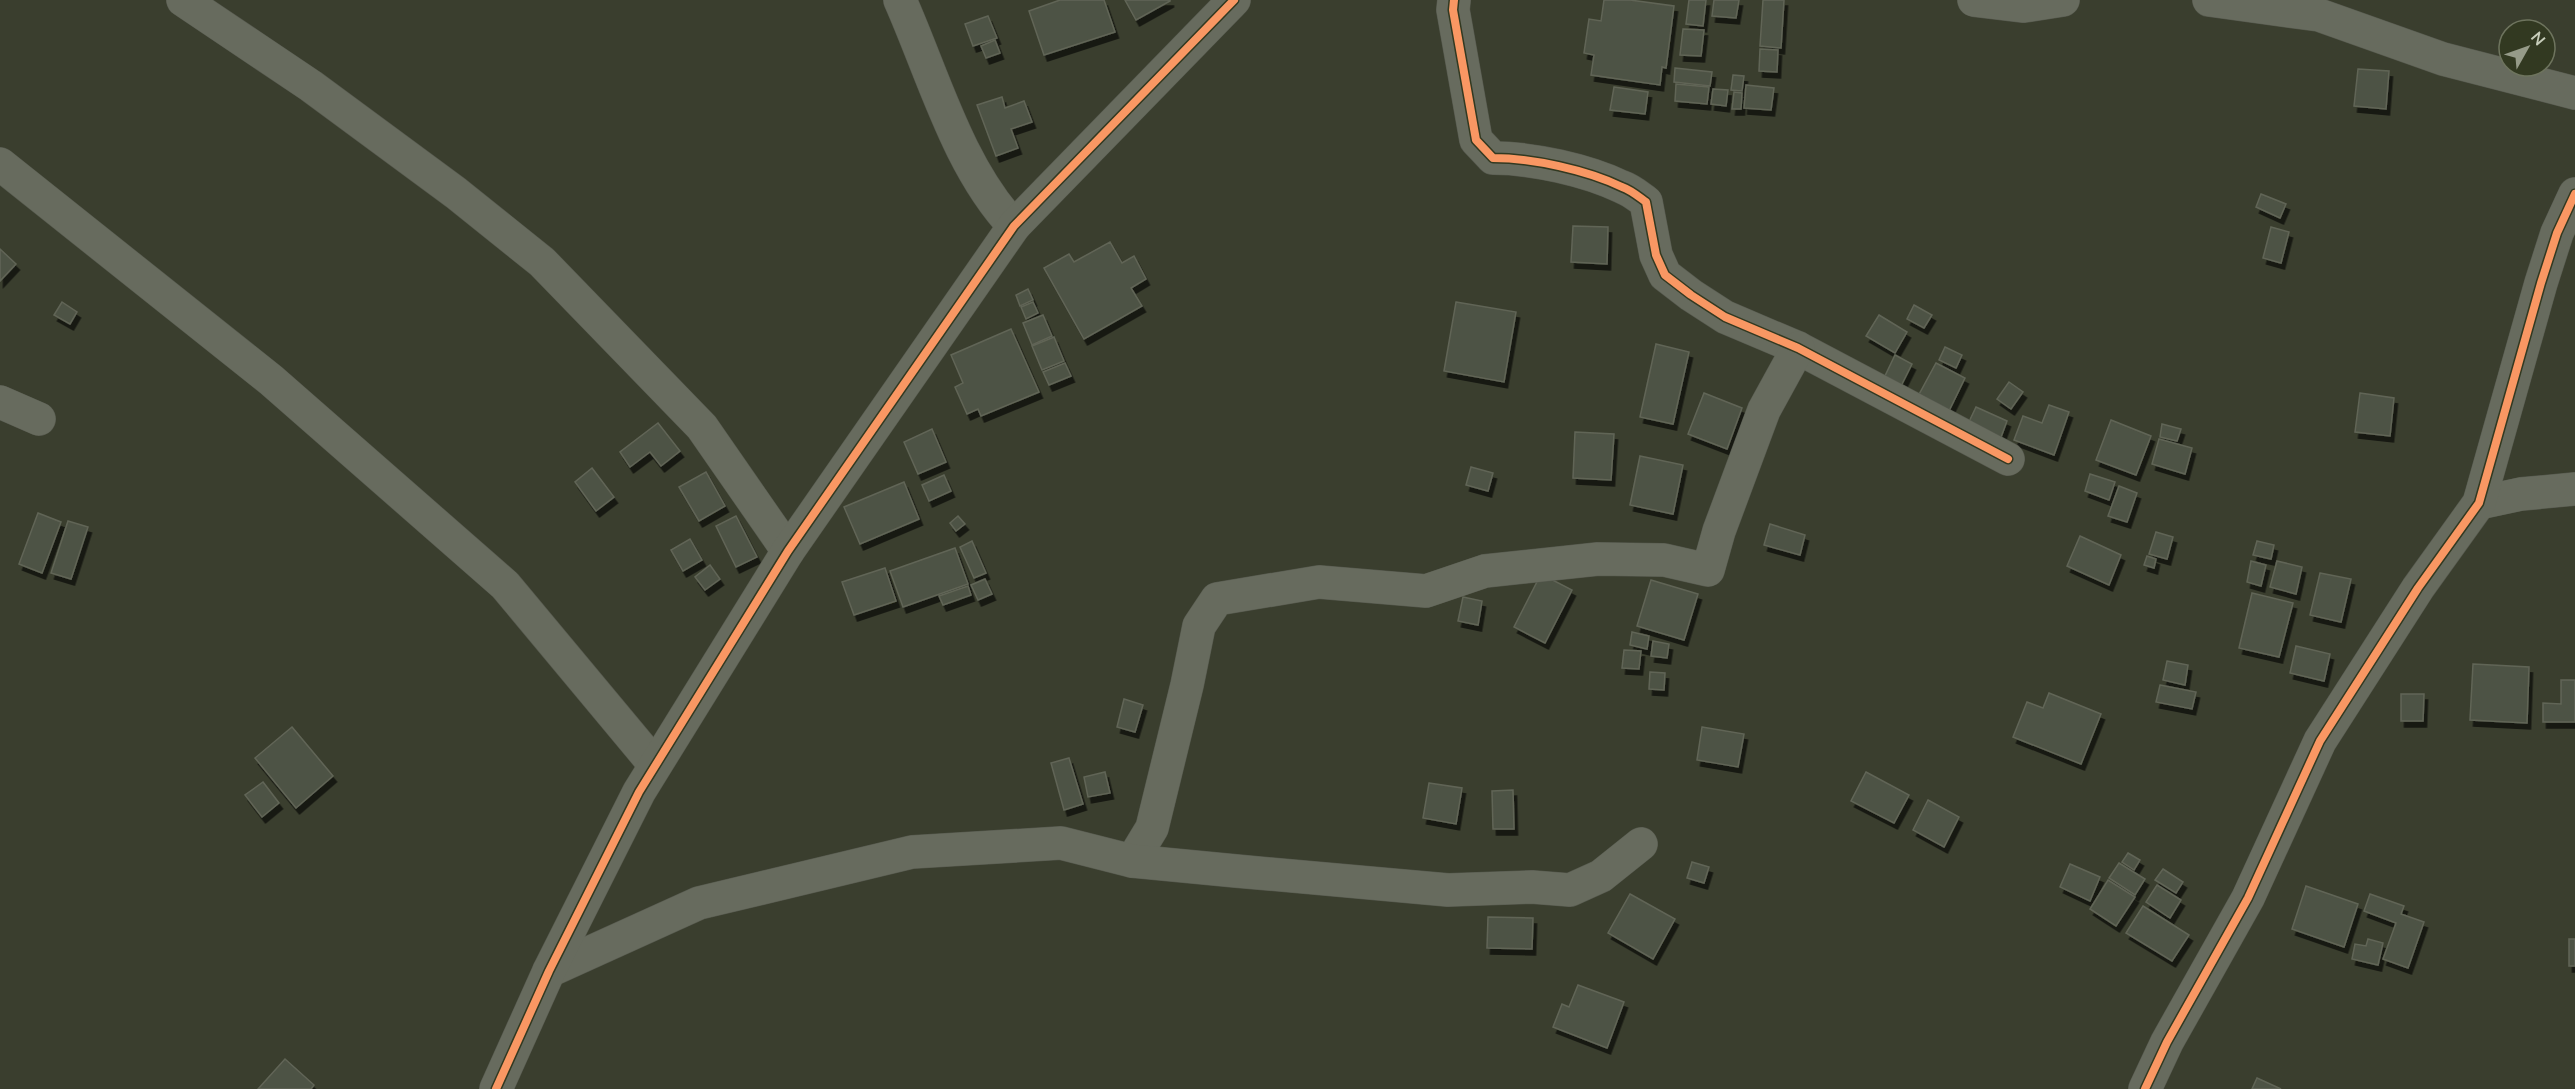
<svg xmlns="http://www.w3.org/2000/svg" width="2575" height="1089" font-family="Mulish,sans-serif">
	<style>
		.building { fill: #4e5244; stroke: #616557; stroke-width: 1.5; filter: url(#shadow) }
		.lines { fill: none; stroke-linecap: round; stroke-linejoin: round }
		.minor-casing { stroke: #56594e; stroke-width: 34 }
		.minor { stroke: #676b5e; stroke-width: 33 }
		.cycleway-casing { stroke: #323921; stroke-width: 11 }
		.cycleway { stroke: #f99763; stroke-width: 8 }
	</style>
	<defs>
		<filter id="shadow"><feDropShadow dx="3.5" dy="6" stdDeviation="0" flood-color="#0009"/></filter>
	</defs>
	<rect width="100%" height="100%" fill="#3a3e2e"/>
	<g class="building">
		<path d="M 1060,0 L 1104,0 L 1115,32 L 1044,55 L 1029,11 Z"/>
		<path d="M 1125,0 L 1170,0 L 1170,1 L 1136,20 Z"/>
		<path d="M 1604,0 L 1630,0 L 1674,6 L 1666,68 L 1662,67 L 1660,85 L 1591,75 L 1594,55 L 1584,53 L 1589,19 L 1601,21 Z"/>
		<path d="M 1689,0 L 1706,0 L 1703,26 L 1686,24 Z"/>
		<path d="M 1714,0 L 1739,0 L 1736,18 L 1712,16 Z"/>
		<path d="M 1763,0 L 1784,0 L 1781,48 L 1760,46 Z"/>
		<path d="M 988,16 L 997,38 L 973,46 L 965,24 Z"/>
		<path d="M 1683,29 L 1704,30 L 1701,56 L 1680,55 Z"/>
		<path d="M 995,40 L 1000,53 L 986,58 L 981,46 Z"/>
		<path d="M 1760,49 L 1778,50 L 1777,72 L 1759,71 Z"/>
		<path d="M 1675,68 L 1712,72 L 1710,86 L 1674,82 Z"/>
		<path d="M 2358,69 L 2389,71 L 2386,109 L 2354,106 Z"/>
		<path d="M 1733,75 L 1744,76 L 1742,91 L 1731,90 Z"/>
		<path d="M 1676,84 L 1709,87 L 1707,104 L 1675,101 Z"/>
		<path d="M 1746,85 L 1774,88 L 1771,110 L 1744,108 Z"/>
		<path d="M 1614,87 L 1648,92 L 1645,114 L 1610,110 Z"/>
		<path d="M 1713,89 L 1728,90 L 1726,106 L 1711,104 Z"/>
		<path d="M 1734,92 L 1742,93 L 1741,109 L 1732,109 Z"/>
		<path d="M 1002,97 L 1005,108 L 1024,101 L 1032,122 L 1011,129 L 1018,148 L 996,156 L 977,105 Z"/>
		<path d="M 2261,194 L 2286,204 L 2280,218 L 2256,207 Z"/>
		<path d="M 1573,226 L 1608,227 L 1607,264 L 1571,262 Z"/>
		<path d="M 2271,227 L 2289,232 L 2281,263 L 2263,258 Z"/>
		<path d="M 1110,242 L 1122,263 L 1134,256 L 1146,279 L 1131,288 L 1142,306 L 1084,339 L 1044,268 L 1069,254 L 1074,262 Z"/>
		<path d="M 0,249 L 16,264 L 0,281 Z"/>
		<path d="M 1028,289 L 1033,300 L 1020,306 L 1016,295 Z"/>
		<path d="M 62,302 L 77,312 L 70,324 L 54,315 Z"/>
		<path d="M 1033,302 L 1038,313 L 1026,319 L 1021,307 Z"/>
		<path d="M 1456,302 L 1516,312 L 1504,382 L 1444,371 Z"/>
		<path d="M 1914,305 L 1932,315 L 1924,328 L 1907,319 Z"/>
		<path d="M 1043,315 L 1052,336 L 1032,345 L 1023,323 Z"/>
		<path d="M 1879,315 L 1907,332 L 1895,353 L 1866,336 Z"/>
		<path d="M 1011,329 L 1039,392 L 981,416 L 978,409 L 967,414 L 955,387 L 963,383 L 951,355 Z"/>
		<path d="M 1054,337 L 1064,361 L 1042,370 L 1032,346 Z"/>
		<path d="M 1656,344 L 1689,352 L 1673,424 L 1640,417 Z"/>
		<path d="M 1945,347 L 1962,355 L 1956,368 L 1939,360 Z"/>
		<path d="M 1895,355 L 1912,364 L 1901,386 L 1884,378 Z"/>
		<path d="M 1065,363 L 1071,376 L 1049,385 L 1043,372 Z"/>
		<path d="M 1936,363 L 1965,378 L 1947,415 L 1916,400 Z"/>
		<path d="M 2009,382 L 2023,392 L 2011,409 L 1997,399 Z"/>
		<path d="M 1704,393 L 1742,408 L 1727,449 L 1688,434 Z"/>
		<path d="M 2360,393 L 2394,398 L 2390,436 L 2355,432 Z"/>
		<path d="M 2049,405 L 2069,412 L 2054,455 L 2014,440 L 2023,416 L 2042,423 Z"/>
		<path d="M 1976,407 L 2007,421 L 2000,440 L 1967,426 Z"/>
		<path d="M 2111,420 L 2151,436 L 2136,475 L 2096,460 Z"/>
		<path d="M 658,423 L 680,451 L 661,466 L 650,452 L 630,467 L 620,452 Z"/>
		<path d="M 2162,424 L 2181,429 L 2177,441 L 2160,437 Z"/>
		<path d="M 932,429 L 946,462 L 918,474 L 904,442 Z"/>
		<path d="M 1575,432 L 1614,434 L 1611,480 L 1573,478 Z"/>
		<path d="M 2159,439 L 2192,448 L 2185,474 L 2152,464 Z"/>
		<path d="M 1640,456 L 1683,465 L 1673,514 L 1630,505 Z"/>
		<path d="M 1471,467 L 1493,473 L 1488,491 L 1466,485 Z"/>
		<path d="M 592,468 L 614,497 L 596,511 L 575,482 Z"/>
		<path d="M 706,472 L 725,506 L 699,521 L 679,487 Z"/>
		<path d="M 2090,474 L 2115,482 L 2109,500 L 2085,491 Z"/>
		<path d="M 944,475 L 951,491 L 929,501 L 922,485 Z"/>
		<path d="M 904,482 L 919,519 L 860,544 L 844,507 Z"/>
		<path d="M 2119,486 L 2137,493 L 2127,522 L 2108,516 Z"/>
		<path d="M 38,513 L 61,522 L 42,573 L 19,564 Z"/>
		<path d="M 736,516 L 757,557 L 736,567 L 716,526 Z"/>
		<path d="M 958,516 L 965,524 L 956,531 L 950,523 Z"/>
		<path d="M 68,521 L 88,527 L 71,579 L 51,573 Z"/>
		<path d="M 1770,524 L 1805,535 L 1800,555 L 1764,545 Z"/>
		<path d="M 2156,532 L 2173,537 L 2167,559 L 2149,554 Z"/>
		<path d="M 2080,536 L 2121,555 L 2109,585 L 2067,566 Z"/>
		<path d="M 690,539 L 702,560 L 683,571 L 671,550 Z"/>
		<path d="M 972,541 L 986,573 L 974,578 L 960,547 Z"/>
		<path d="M 2257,541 L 2274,545 L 2271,559 L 2253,555 Z"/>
		<path d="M 955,548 L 968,584 L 903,607 L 890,571 Z"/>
		<path d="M 2147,556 L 2156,559 L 2154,568 L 2144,565 Z"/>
		<path d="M 2251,561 L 2266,565 L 2261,586 L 2247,582 Z"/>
		<path d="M 2277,561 L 2302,567 L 2296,594 L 2270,587 Z"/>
		<path d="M 710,565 L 720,579 L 705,590 L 695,577 Z"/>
		<path d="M 885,568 L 896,601 L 854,615 L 842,582 Z"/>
		<path d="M 2320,573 L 2351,579 L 2341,622 L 2310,615 Z"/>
		<path d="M 1541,574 L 1572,590 L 1545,643 L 1514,627 Z"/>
		<path d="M 985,579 L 992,594 L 978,600 L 971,585 Z"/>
		<path d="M 1651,580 L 1698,594 L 1684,640 L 1637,626 Z"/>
		<path d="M 968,586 L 971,595 L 943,605 L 939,596 Z"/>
		<path d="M 2252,593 L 2293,603 L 2279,657 L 2239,648 Z"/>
		<path d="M 1463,597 L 1482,601 L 1478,625 L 1458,621 Z"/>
		<path d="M 1632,632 L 1649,636 L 1647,649 L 1630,645 Z"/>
		<path d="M 1653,641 L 1669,644 L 1667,658 L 1651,656 Z"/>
		<path d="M 2296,646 L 2330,654 L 2324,681 L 2290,673 Z"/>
		<path d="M 1624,650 L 1641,651 L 1639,669 L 1622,668 Z"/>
		<path d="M 2167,661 L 2188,665 L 2185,685 L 2163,680 Z"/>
		<path d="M 2473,664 L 2529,667 L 2527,723 L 2470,720 Z"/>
		<path d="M 1650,672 L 1665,673 L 1664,690 L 1649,689 Z"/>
		<path d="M 2561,680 L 2575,680 L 2575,722 L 2543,722 L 2543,703 L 2561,704 Z"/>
		<path d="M 2160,685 L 2196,692 L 2192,709 L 2156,702 Z"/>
		<path d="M 2049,693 L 2101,714 L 2081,764 L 2013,737 L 2027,702 L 2043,708 Z"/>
		<path d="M 2401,694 L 2424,694 L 2423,721 L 2401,721 Z"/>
		<path d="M 1124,699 L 1143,705 L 1135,732 L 1117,727 Z"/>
		<path d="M 292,727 L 333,776 L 296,808 L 255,758 Z"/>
		<path d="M 1702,727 L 1744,734 L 1738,767 L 1697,760 Z"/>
		<path d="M 1069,758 L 1083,804 L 1064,810 L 1051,763 Z"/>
		<path d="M 1105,772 L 1110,793 L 1088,797 L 1084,777 Z"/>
		<path d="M 1866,772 L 1909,795 L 1894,823 L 1851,801 Z"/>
		<path d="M 263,782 L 279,803 L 262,817 L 245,795 Z"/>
		<path d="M 1429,783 L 1462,788 L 1456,824 L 1423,818 Z"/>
		<path d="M 1513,790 L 1514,829 L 1493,829 L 1492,791 Z"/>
		<path d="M 1928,800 L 1959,817 L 1944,847 L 1913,830 Z"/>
		<path d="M 2128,853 L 2140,860 L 2134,870 L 2122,862 Z"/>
		<path d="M 1692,862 L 1709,867 L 1704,883 L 1687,878 Z"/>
		<path d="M 2119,863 L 2145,879 L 2135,895 L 2109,878 Z"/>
		<path d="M 2070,864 L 2100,877 L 2090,901 L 2060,887 Z"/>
		<path d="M 2163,869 L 2183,882 L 2176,893 L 2155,880 Z"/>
		<path d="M 2108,880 L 2135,897 L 2116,926 L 2090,909 Z"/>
		<path d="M 2157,885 L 2181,900 L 2170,918 L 2146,902 Z"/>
		<path d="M 2306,886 L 2358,904 L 2344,947 L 2292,929 Z"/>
		<path d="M 1630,894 L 1675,919 L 1653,959 L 1608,933 Z"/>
		<path d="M 2370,894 L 2404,906 L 2401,914 L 2424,922 L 2408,968 L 2383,959 L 2396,923 L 2364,911 Z"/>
		<path d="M 2143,906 L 2189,935 L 2172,961 L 2126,933 Z"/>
		<path d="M 1488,917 L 1533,918 L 1532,949 L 1487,948 Z"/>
		<path d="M 2368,939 L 2383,943 L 2378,965 L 2352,959 L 2355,944 L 2366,946 Z"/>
		<rect x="2569" y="939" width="6" height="27"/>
		<path d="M 1578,985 L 1624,1002 L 1607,1048 L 1553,1027 L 1562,1004 L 1569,1007 Z"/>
		<path d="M 285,1059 L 314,1085 L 311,1089 L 258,1089 Z"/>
		<path d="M 2257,1078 L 2281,1089 L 2252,1089 Z"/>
	</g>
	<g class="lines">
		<g class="minor-casing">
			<g id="minor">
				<path d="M 183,0 L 311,86 L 456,193 L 542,262 L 702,427 L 788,551"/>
				<path d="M 900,0 C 933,74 958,167 1014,226"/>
				<path d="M 1454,0 L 1453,10 L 1476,140 L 1493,158 C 1532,158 1587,170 1622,187 C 1631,190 1639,197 1646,202 L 1656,255 L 1665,275 L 1691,295 L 1725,317 L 1798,348 L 2008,459"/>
				<path d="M 1974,0 L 2024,6 L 2063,0"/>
				<path d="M 2209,0 L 2319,15 L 2443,59 L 2575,93"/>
				<path d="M 0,164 L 271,380 L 505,585 L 655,765"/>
				<path d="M 0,402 L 39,419"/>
				<path d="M 2479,503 L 2521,494 L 2575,489"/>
				<path d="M 1132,861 L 1152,828 L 1187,685 L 1199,626 L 1217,599 L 1319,582 L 1426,591 L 1485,571 L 1598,559 L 1664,560 L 1708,570 L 1719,531 L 1764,410 L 1798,348"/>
				<path d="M 549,971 L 699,903 L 912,852 L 1061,843 L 1132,861 L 1236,871 L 1448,890 L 1532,887 L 1570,890 L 1601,876 L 1641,844"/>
				<path d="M 496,1089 L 549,971 L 639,792 L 788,551 L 1014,226 L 1234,0"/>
				<path d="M 2145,1089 L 2167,1042 L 2248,898 L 2320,741 L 2418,588 L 2479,503 L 2541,283 L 2557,233 L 2575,194"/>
			</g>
		</g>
		<use href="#minor" class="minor"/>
		<g class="cycleway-casing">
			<g id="cycleway">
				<path d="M 1454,0 L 1453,10 L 1476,140 L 1493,158 C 1532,158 1587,170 1622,187 C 1631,190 1639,197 1646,202 L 1656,255 L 1665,275 L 1691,295 L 1725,317 L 1798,348 L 2008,459"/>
				<path d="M 496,1089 L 549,971 L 639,792 L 788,551 L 1014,226 L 1234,0"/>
				<path d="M 2145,1089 L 2167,1042 L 2248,898 L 2320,741 L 2418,588 L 2479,503 L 2541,283 L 2557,233 L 2575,194"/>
			</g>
		</g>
		<use href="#cycleway" class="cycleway"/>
	</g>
	<g transform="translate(2527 48) rotate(50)"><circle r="28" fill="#323921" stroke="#6e745e" stroke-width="1.5"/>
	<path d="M0-4.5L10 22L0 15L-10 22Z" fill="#969b89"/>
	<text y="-9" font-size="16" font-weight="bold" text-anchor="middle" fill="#c7cdba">N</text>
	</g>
</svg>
